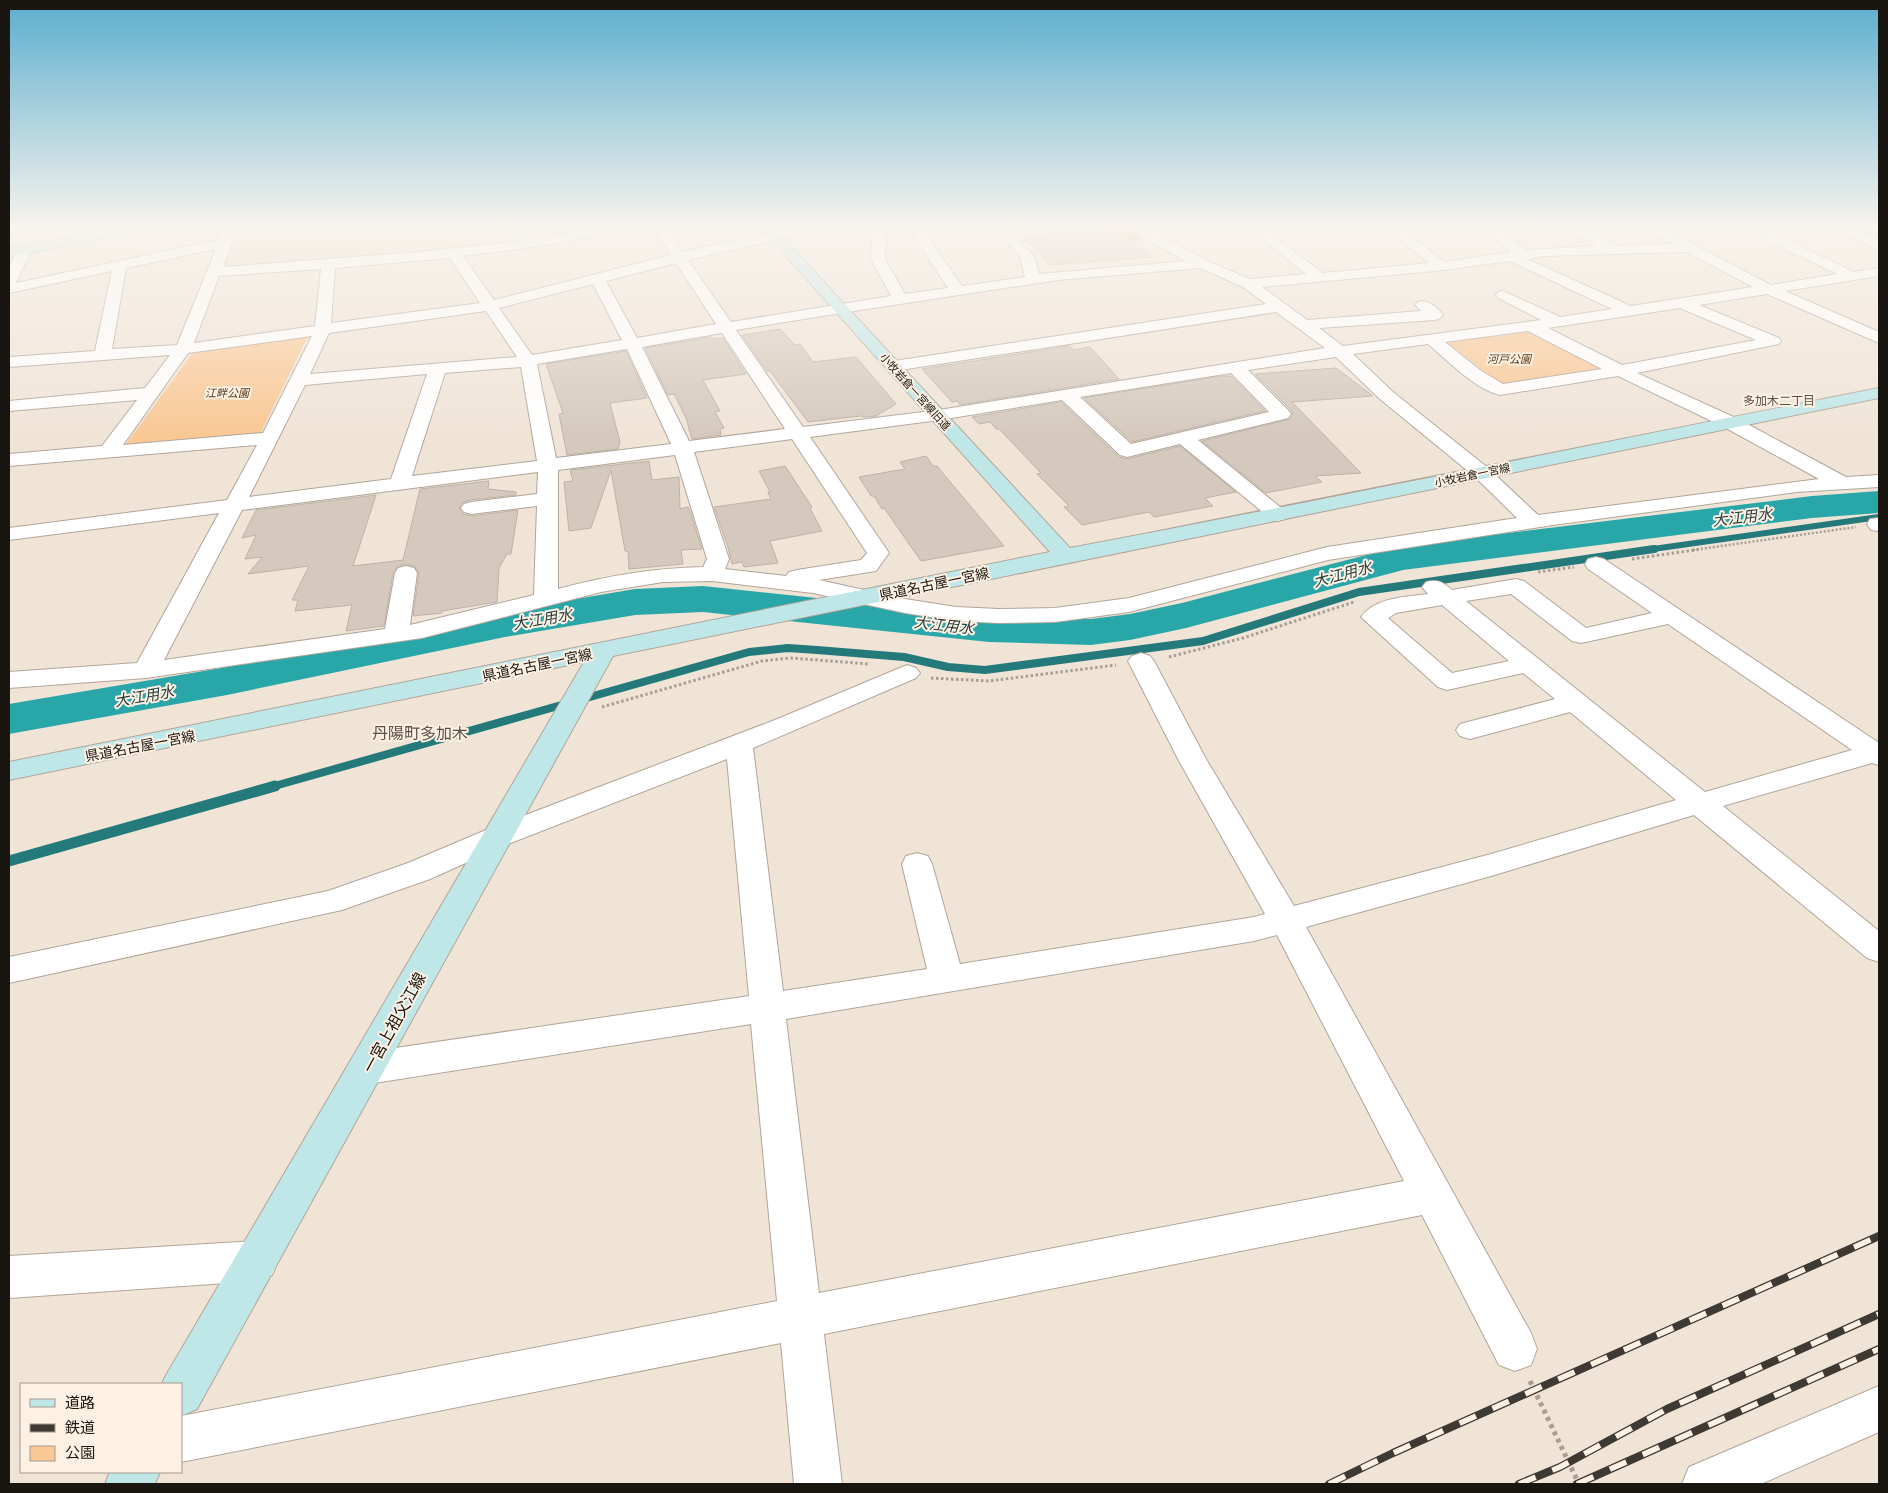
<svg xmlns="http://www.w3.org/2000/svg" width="1888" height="1493" font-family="Georgia,'Noto Sans JP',serif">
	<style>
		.built { fill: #e9d7c5 }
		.green { fill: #f9c895 }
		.forest { fill: #dc9542 }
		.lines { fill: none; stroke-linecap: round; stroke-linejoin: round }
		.stream-far2 { stroke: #247a7b; stroke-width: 6 }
		.stream-far1 { stroke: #247a7b; stroke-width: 8 }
		.stream { stroke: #247a7b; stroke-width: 11 }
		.river { fill: #29a6a8; fill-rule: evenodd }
		.building { fill: #d5c9bd; stroke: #beb2a6 }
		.lane-casing { stroke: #b1a59a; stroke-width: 3 }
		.street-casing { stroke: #b1a59a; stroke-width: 2 }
		.secondary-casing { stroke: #b1a59a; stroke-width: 2 }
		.path-far2 { stroke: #a89e94; stroke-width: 2.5; stroke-dasharray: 2 2; stroke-linecap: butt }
		.path-far1 { stroke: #a89e94; stroke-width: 3; stroke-dasharray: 2.5 2.5; stroke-linecap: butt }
		.path { stroke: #a89e94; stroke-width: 5; stroke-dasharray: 4 4; stroke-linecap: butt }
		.lane { fill: #fff; fill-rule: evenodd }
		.street { fill: #fff; fill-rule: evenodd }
		.secondary { fill: #c0e7e8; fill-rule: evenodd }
		.rail-casing { stroke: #3f3934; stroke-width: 8 }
		.rail { stroke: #fdf1e4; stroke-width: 5.5; stroke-dasharray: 18; stroke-linecap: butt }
		.labels { text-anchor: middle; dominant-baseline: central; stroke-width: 4; stroke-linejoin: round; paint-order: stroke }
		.far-park-label { font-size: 11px; font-style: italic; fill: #583a18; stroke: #fdf1e4 }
		.far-street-label { font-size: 11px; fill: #191511; stroke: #fdf1e4 }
		.far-neighbourhood-label { font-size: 12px; fill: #5d5248; stroke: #fdf1e4 }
		.street-label { font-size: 14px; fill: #191511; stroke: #fdf1e4 }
		.water-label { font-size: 15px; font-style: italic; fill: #243e3e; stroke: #fdf1e4 }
		.quarter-label { font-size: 16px; fill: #5d5248; stroke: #fdf1e4 }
		.near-street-label { font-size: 16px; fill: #191511; stroke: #fdf1e4 }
	</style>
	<rect width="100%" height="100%" fill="#f0e4d7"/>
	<path class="built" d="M 237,227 L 507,227 L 504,244 L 498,247 L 230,267 L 225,264 Z"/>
	<g class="green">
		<path d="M 1528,330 L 1605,368 L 1501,385 L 1447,342 Z"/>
		<path d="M 309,334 L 260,434 L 124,447 L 194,351 Z"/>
	</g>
	<path class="forest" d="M 1120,227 L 1137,233 L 1141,239 L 1134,242 L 1036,248 L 1020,238 L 1037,234 L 1077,233 L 1084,229 Z"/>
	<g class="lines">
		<path class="stream-far2" d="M 1646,550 L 1879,517"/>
		<path class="stream-far1" d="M 271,787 L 749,652 L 788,648 L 817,650 L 904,657 L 948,667 L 985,670 L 1203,641 L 1359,592 L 1654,549"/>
		<path class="stream" d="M 9,861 L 275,786"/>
		<path class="river" d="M 1879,491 L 1879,513 L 1812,518 L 1403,570 L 1186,628 L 1130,640 L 1091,645 L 989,642 L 703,612 L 635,615 L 505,637 L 227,695 L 9,734 L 9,704 L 227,667 L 505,611 L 635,589 L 703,586 L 989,616 L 1091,619 L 1130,614 L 1182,603 L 1401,546 L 1812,496 Z"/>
	</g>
	<g class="building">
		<path d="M 1082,227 L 1105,227 L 1113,235 L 1119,234 L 1153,257 L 1049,265 L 1025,236 L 1078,234 L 1084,230 Z"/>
		<path d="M 780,329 L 795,345 L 800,344 L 813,362 L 856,357 L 896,404 L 876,416 L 866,417 L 861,416 L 808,422 L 770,371 L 767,371 L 742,335 Z"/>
		<path d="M 712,337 L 714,339 L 723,338 L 746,374 L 703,380 L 720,411 L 715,412 L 724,428 L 720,429 L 721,435 L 692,439 L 686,418 L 674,394 L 668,395 L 645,348 Z"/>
		<path d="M 1069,346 L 1074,350 L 1090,347 L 1119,379 L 960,405 L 957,401 L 952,402 L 922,369 Z"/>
		<path d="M 626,351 L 647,398 L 610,403 L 620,442 L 618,449 L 567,455 L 559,414 L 563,413 L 546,364 Z"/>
		<path d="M 1336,368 L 1373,396 L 1292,402 L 1361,473 L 1315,476 L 1322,482 L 1266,493 L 1202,441 L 1290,419 L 1293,414 L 1290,409 L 1255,374 Z"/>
		<path d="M 1221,376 L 1231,376 L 1265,411 L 1132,442 L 1084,398 Z"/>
		<path d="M 1061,402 L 1119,457 L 1127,459 L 1180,446 L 1236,492 L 1205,498 L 1213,506 L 1154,517 L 1149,512 L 1082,525 L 1064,507 L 1069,506 L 1037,474 L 1041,473 L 999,429 L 996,429 L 990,422 L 979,424 L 972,417 Z"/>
		<path d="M 926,456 L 933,466 L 937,466 L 946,477 L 1004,546 L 921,561 L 884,508 L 882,509 L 874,496 L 871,496 L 859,477 L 905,469 L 900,462 Z"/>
		<path d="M 649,461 L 652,480 L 679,477 L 680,509 L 688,507 L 690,511 L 702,549 L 681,550 L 683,564 L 629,569 L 628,551 L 625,551 L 611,470 L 591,528 L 569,531 L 564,482 L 573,481 L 570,470 Z"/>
		<path d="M 785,466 L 812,507 L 810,508 L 822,531 L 770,541 L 778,563 L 744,567 L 742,562 L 732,564 L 728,547 L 714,507 L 771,499 L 768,492 L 770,492 L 759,471 Z"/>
		<path d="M 489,481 L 488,489 L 516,492 L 516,495 L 470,500 L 462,503 L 459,508 L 463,514 L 471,516 L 518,510 L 511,554 L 507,554 L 499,568 L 497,602 L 442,611 L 442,613 L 413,616 L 419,573 L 414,566 L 406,564 L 398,566 L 393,573 L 384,626 L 346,631 L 352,605 L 295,611 L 298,600 L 292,600 L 309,566 L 248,574 L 262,557 L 245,559 L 256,535 L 242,538 L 256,510 L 376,495 L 353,566 L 403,560 L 420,489 Z"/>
	</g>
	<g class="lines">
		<g class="lane-casing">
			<path id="lane" d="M 1071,227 L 1079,227 L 1082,230 L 1078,232 L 1027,235 L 1023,233 L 1027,231 Z"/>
		</g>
		<g class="street-casing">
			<g id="street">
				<path d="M 217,227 L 230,227 L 232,243 L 223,267 L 419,252 L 521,241 L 603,227 L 630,227 L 623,231 L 521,249 L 463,256 L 494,300 L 671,255 L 653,227 L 665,227 L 683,252 L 797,227 L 820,227 L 814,231 L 688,260 L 731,322 L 891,296 L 871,259 L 872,237 L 861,227 L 875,227 L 886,236 L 885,259 L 905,294 L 948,288 L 908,227 L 921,227 L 962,286 L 1025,277 L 1020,257 L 993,227 L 1006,227 L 1034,256 L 1039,274 L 1186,261 L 1153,243 L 1131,227 L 1146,227 L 1207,261 L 1250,279 L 1306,274 L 1247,227 L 1261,227 L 1323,273 L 1429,263 L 1385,227 L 1399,227 L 1444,262 L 1511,252 L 1484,227 L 1498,227 L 1526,250 L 1596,246 L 1576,234 L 1574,231 L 1581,227 L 1660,227 L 1771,285 L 1837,274 L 1745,230 L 1743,227 L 1760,227 L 1854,272 L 1879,268 L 1879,276 L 1785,291 L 1879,332 L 1879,343 L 1767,294 L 1699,305 L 1779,338 L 1781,341 L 1779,344 L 1637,373 L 1738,419 L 1846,477 L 1879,475 L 1879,487 L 1797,492 L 1553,525 L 1328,560 L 1129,612 L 1055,622 L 999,623 L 956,621 L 905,613 L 813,593 L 712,581 L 663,582 L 601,592 L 422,638 L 146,678 L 9,688 L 9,672 L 137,663 L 219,513 L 9,540 L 9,528 L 227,500 L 257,445 L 9,466 L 9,454 L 102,446 L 137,400 L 9,411 L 9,401 L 145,388 L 170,355 L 9,367 L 9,357 L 95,351 L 112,271 L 9,293 L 9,268 L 19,247 L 24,246 L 31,250 L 16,283 L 218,240 ZM 1651,233 L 1673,244 L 1614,246 L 1596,235 ZM 216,249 L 177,345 L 112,349 L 126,268 ZM 1687,252 L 1753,287 L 1631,306 L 1527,259 L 1545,256 ZM 450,258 L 480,303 L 331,323 L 335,268 ZM 1510,261 L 1612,309 L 1560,317 L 1503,291 L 1498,292 L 1496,295 L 1498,298 L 1541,320 L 1343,346 L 1319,328 L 1435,320 L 1440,318 L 1443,315 C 1437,307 1428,299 1418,302 L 1415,305 L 1421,311 L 1307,320 L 1262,287 L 1435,271 ZM 676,263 L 716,324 L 637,338 L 606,281 ZM 1200,268 L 1243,287 L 1266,304 L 894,361 L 888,362 L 886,366 L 888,370 L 894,371 L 1276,312 L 1325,348 L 939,410 L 803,427 L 736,330 L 841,313 L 1058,280 ZM 321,269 L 315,326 L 194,343 L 219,276 ZM 593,284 L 622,340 L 532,355 L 499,308 ZM 1680,308 L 1756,340 L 1622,365 L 1548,328 ZM 486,311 L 517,357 L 310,374 L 329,333 ZM 1528,331 L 1602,369 L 1503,384 L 1480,370 L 1445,342 ZM 722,333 L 785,429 L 689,441 L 642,347 ZM 312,336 L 263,433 L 123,445 L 188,353 ZM 1428,344 C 1448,361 1475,389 1500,395 L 1618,376 L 1724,427 L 1819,479 L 1538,515 L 1488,468 L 1393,392 L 1353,354 ZM 627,349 L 671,444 L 556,458 L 537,364 ZM 1336,357 L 1381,400 L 1474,476 L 1517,518 L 1327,547 L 1129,598 L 1055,608 L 999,609 L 956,607 L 905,599 L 819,580 L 876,571 L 889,553 L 810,437 L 939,420 L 1062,400 L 1120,455 L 1127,457 L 1180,444 L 1271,519 L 1278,521 L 1285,519 L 1289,515 L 1285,511 L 1198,440 L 1288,418 L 1291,414 L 1288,410 L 1248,370 ZM 521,367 L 537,461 L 412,476 L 445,373 ZM 1231,373 L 1269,412 L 1131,444 L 1080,397 ZM 427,374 L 391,479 L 249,497 L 305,385 ZM 792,439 L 867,553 L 861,560 L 797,570 L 789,572 L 786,576 L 725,569 L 729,559 L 694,452 ZM 675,455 L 707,559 L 703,567 C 653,568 606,576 558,589 L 558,470 ZM 538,472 L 537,494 L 471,502 L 464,504 L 461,508 L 464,512 L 471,514 L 537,506 L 534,595 L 410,625 L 417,573 L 414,568 L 406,566 L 398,568 L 395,573 L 385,629 L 164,660 L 242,510 Z"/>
				<path d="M 1836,227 L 1853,227 L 1879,241 L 1879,250 L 1838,230 Z"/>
				<path d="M 1878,518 L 1879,518 L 1879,531 L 1871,530 L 1867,524 L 1870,519 Z"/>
				<path d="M 1596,557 L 1604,559 L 1879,743 L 1879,765 L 1872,763 L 1723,806 L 1879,931 L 1879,962 L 1867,958 L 1694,815 L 1491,876 L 1306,927 L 1531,1333 L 1537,1349 L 1531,1365 L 1515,1371 L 1499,1365 L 1422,1215 L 824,1334 L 842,1484 L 794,1484 L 781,1343 L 181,1462 L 181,1416 L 777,1301 L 751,1024 L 368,1084 L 355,1079 L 350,1068 L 355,1057 L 368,1052 L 749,996 L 727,759 L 508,844 L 430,879 L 342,910 L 9,983 L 9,957 L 328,891 L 408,863 L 486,830 L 775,720 L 907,665 L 916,668 L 920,673 L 916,678 L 753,748 L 783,991 L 927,969 L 902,864 L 906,856 L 917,853 L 928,856 L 932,864 L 960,964 L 1254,917 L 1265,914 L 1178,759 L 1128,661 L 1132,656 L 1141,653 L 1150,656 L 1154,661 L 1206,759 L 1294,906 L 1491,854 L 1676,800 L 1570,712 L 1470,739 L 1460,736 L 1456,730 L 1460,724 L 1555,699 L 1523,673 L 1447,690 L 1438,687 L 1361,617 C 1375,597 1406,597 1428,594 L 1422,587 L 1426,582 C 1437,579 1443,582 1452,590 L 1516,579 L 1524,581 L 1586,628 L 1652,613 L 1588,569 L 1585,564 L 1588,559 ZM 1511,594 L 1572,641 L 1581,643 L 1668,624 L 1852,750 L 1705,792 L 1466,601 ZM 1442,605 L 1509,661 L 1452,673 L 1388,618 L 1396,613 ZM 1277,935 L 1404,1181 L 819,1293 L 786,1019 L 1254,941 Z"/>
				<path d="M 257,1241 L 272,1247 L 278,1261 L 272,1275 L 257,1281 L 9,1298 L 9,1256 Z"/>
				<path d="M 1879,1386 L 1879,1432 L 1761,1484 L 1682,1484 L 1689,1467 Z"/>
			</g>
		</g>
		<g class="secondary-casing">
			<g id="secondary">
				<path d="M 123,227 L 150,227 L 143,231 L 9,257 L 9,249 Z"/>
				<path d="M 511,227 L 525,227 L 527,244 L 525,247 L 515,247 Z"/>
				<path d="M 760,227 L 773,227 L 1070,548 C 1340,497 1609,441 1879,388 L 1879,398 L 613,656 L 197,1409 L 181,1416 L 181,1384 L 162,1384 L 165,1377 L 584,662 L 9,780 L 9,762 L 1050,552 Z"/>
				<path d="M 110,1472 L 160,1472 L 155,1484 L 105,1484 Z"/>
			</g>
		</g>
		<path class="path-far2" d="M 1693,550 L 1856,527"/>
		<g class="path-far1">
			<path d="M 1632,559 L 1702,549"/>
			<path d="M 1538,572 L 1574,567"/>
			<path d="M 1169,657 L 1243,638 L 1354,602"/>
			<path d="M 931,678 L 989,681 L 1116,665"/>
			<path d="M 602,707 L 762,661 L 791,658 L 869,664"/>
		</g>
		<path class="path" d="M 1530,1381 L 1579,1484"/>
		<use href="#lane" class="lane"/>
		<use href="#street" class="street"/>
		<use href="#secondary" class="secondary"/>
		<g class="rail-casing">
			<g id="rail">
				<path d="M 1329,1484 L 1393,1453 L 1879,1236"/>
				<path d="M 1519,1484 L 1560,1467 L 1667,1409 L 1879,1314"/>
				<path d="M 1577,1484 L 1879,1349"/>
			</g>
		</g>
		<use href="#rail" class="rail"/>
	</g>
	<linearGradient id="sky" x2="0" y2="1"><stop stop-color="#5baece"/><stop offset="0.52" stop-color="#f8f3ed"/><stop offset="1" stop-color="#f8f3ed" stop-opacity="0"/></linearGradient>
	<rect width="1888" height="436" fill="url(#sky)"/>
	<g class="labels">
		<g class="far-park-label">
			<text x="1509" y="358">河戸公園</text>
			<text x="227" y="392">江畔公園</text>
		</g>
		<g class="far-street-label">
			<text transform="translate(916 391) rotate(48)">小牧岩倉一宮線旧道</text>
			<text transform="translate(1472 474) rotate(-12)">小牧岩倉一宮線</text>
		</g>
		<g class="far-neighbourhood-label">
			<text x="1779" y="399">多加木二丁目</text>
		</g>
		<g class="street-label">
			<text transform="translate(934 583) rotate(-12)">県道名古屋一宮線</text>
			<text transform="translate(537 664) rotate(-12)">県道名古屋一宮線</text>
			<text transform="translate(140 745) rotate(-11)">県道名古屋一宮線</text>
		</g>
		<g class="water-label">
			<text transform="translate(1742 516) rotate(-7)">大江用水</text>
			<text transform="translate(1342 573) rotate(-15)">大江用水</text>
			<text transform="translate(542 618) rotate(-10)">大江用水</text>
			<text transform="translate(944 624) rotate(6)">大江用水</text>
			<text transform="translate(144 695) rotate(-10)">大江用水</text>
		</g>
		<g class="quarter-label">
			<text x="420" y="732">丹陽町多加木</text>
		</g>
		<g class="near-street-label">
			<text transform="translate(393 1022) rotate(-61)">一宮上祖父江線</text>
		</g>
	</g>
	<rect width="1888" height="1493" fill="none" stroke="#191511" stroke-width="20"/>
	<rect x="20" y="1383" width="162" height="90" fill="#fdf1e4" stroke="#a29990"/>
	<rect x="30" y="1399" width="25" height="8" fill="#c0e7e8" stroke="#a29990"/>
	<text x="65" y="1408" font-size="15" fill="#191511">道路</text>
	<rect x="30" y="1424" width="25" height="8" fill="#3f3934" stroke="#a29990"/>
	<text x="65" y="1433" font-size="15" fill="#191511">鉄道</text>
	<rect x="30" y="1446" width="25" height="15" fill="#f9c895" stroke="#a29990"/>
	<text x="65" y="1458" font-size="15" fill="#191511">公園</text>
</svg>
